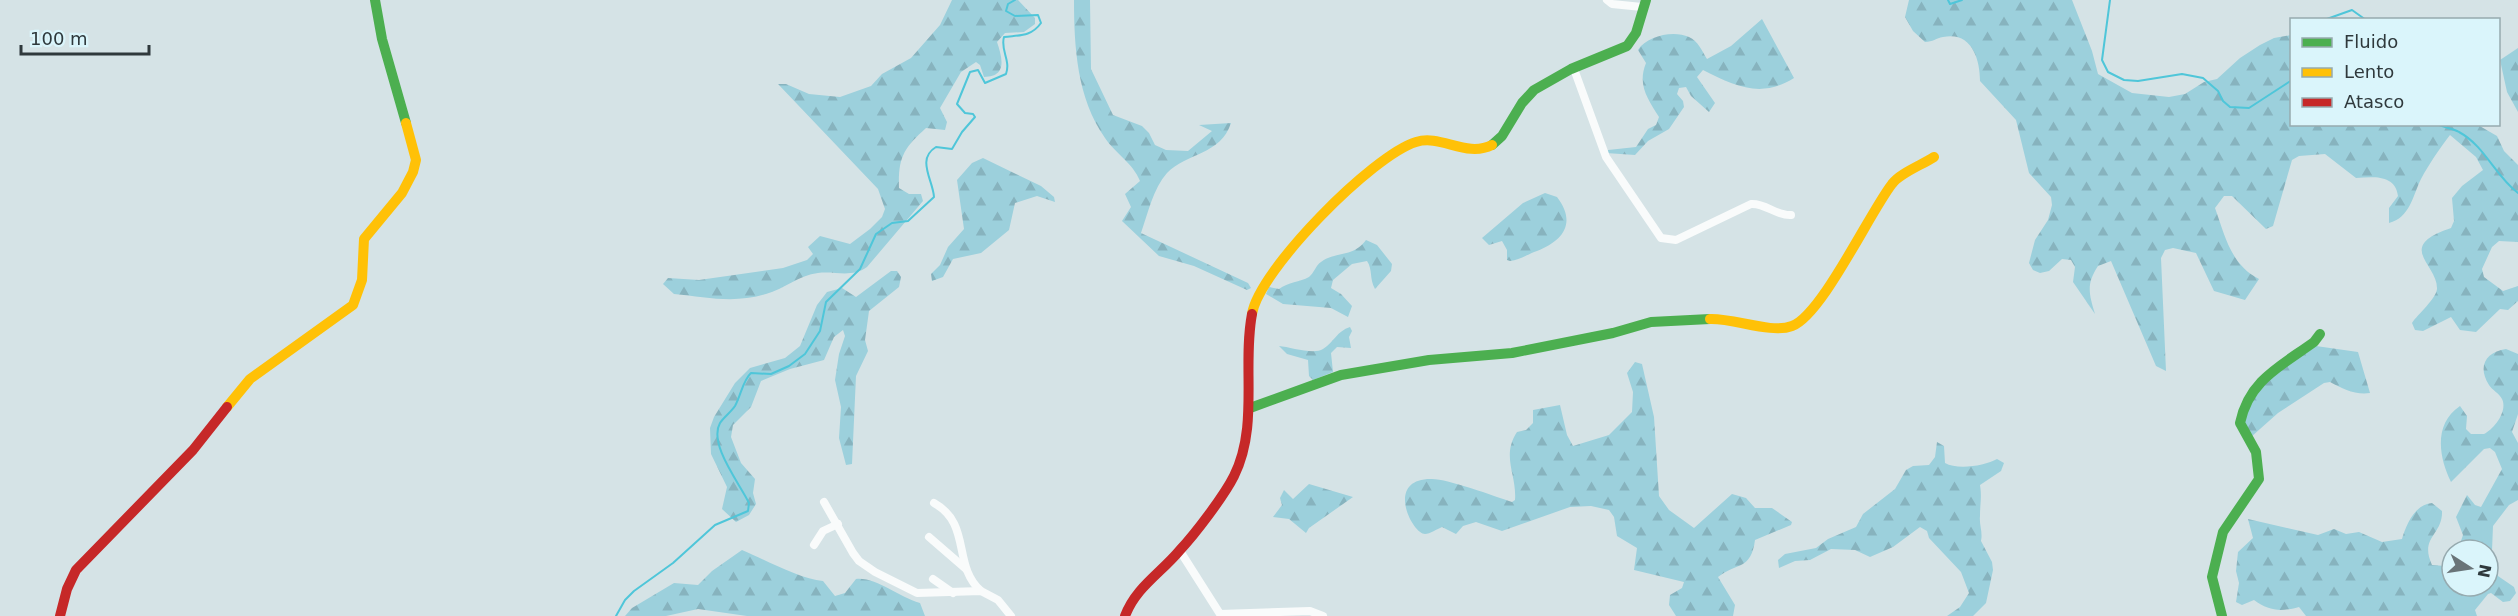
<svg xmlns="http://www.w3.org/2000/svg" width="2518" height="616" font-family="'DejaVu Sans',sans-serif">
	<style>
		.forest { fill: url(#forest-firs) }
		.lines { fill: none; stroke-linecap: round; stroke-linejoin: round }
		.stream { stroke: #4fc6d9; stroke-width: 2 }
		.street { stroke: #f9fbfb; stroke-width: 8 }
		.fast { stroke: #4caf50; stroke-width: 10 }
		.slow { stroke: #ffc107; stroke-width: 10 }
		.jam { stroke: #c62828; stroke-width: 10 }
	</style>
	<defs>
		<pattern id="forest-firs" width="22" height="20" patternUnits="userSpaceOnUse" patternTransform="scale(1.5)"><rect width="22" height="20" fill="#9cd0dc"/><path d="M5 1l3.5 6h-7zM16 11l3.5 6h-7z" fill="#87b3be"/></pattern>
	</defs>
	<rect width="100%" height="100%" fill="#d5e3e6"/>
	<g class="forest">
		<path d="M 952,0 L 1018,0 L 1035,18 L 1035,24 L 1024,32 L 1005,33 L 997,42 C 1002,57 1008,77 984,77 L 980,65 L 976,62 L 961,72 L 940,108 L 947,122 L 945,130 L 926,128 C 904,148 898,157 899,188 L 909,194 L 921,194 L 923,201 L 867,267 C 852,278 836,271 818,273 C 799,275 784,289 766,294 C 734,304 706,297 674,294 L 663,284 L 668,278 L 699,280 L 783,268 L 807,260 L 813,254 L 808,247 L 820,236 L 850,244 L 870,229 L 882,217 L 885,209 L 878,189 L 778,84 L 786,84 L 809,94 L 840,97 L 871,86 L 882,74 L 911,58 L 940,25 Z"/>
		<path d="M 1074,0 L 1090,0 L 1091,69 L 1113,115 L 1142,126 L 1149,133 L 1155,145 L 1166,150 L 1188,151 L 1212,131 L 1199,125 L 1231,123 C 1221,155 1186,153 1167,173 C 1153,189 1148,213 1141,233 L 1248,283 L 1251,288 L 1247,290 L 1194,266 L 1159,256 L 1122,221 L 1131,207 L 1125,194 L 1140,181 C 1133,163 1115,153 1105,138 C 1077,98 1074,47 1074,0 Z"/>
		<path d="M 1909,0 L 2072,0 L 2092,51 L 2098,74 L 2132,93 L 2169,97 L 2185,94 L 2204,82 L 2217,79 L 2240,58 L 2260,45 L 2274,38 L 2291,35 L 2292,124 L 2478,125 L 2497,136 L 2504,151 L 2518,165 L 2518,242 L 2499,241 L 2492,247 L 2482,269 L 2484,277 L 2503,291 L 2518,286 L 2518,301 L 2508,310 L 2500,309 L 2476,332 L 2460,330 L 2451,317 L 2423,331 L 2415,330 L 2412,323 C 2418,314 2436,299 2437,289 C 2438,264 2394,247 2451,228 L 2454,221 L 2452,198 L 2462,186 L 2483,170 L 2476,157 L 2450,135 C 2440,148 2429,164 2421,179 C 2413,195 2410,218 2389,223 L 2389,208 L 2398,196 C 2395,174 2373,177 2356,178 L 2325,154 L 2299,156 L 2292,160 L 2273,226 L 2266,229 L 2232,196 L 2224,196 L 2215,208 C 2225,236 2231,265 2259,279 L 2245,300 L 2214,291 L 2196,253 L 2173,248 L 2165,250 L 2161,258 L 2166,371 L 2156,366 L 2111,261 L 2098,266 C 2086,284 2089,294 2095,314 L 2073,282 L 2075,267 L 2071,260 L 2062,259 L 2049,271 L 2040,273 L 2033,270 L 2029,263 L 2035,240 L 2048,220 L 2052,205 L 2051,197 L 2029,173 L 2016,120 L 1980,81 C 1980,58 1971,31 1943,37 C 1936,38 1933,42 1925,42 L 1913,31 L 1905,17 Z"/>
		<path d="M 1762,19 L 1794,78 C 1761,99 1735,86 1703,70 L 1697,77 L 1715,103 L 1709,112 L 1691,96 L 1686,87 L 1679,88 L 1677,94 L 1683,101 L 1684,107 L 1669,129 L 1648,141 L 1635,155 L 1606,153 L 1608,150 L 1636,147 L 1648,129 L 1656,125 L 1659,117 C 1648,99 1637,85 1646,63 L 1638,50 C 1647,36 1673,30 1689,37 C 1698,41 1702,51 1707,59 L 1731,46 Z"/>
		<path d="M 2518,48 L 2518,112 L 2507,92 L 2500,60 Z"/>
		<path d="M 983,158 L 1041,186 L 1054,197 L 1055,202 L 1037,196 L 1015,203 L 1009,230 L 981,253 L 953,259 L 943,277 L 932,281 L 931,274 L 940,265 L 948,247 L 964,229 L 957,180 L 972,163 Z"/>
		<path d="M 1545,193 L 1557,197 C 1577,223 1563,241 1537,251 C 1528,254 1520,260 1510,261 L 1507,260 L 1507,250 L 1502,241 L 1489,245 L 1482,238 L 1523,203 Z"/>
		<path d="M 1366,240 L 1377,245 L 1392,264 L 1391,271 L 1375,289 C 1369,278 1373,270 1367,261 L 1352,264 L 1333,280 L 1331,288 L 1341,294 L 1352,306 L 1348,317 L 1331,308 L 1283,304 L 1266,294 L 1269,287 L 1279,289 C 1288,282 1300,282 1309,277 C 1314,273 1316,265 1321,262 C 1335,251 1353,258 1366,240 Z"/>
		<path d="M 891,271 L 897,271 L 901,277 L 899,287 L 869,311 L 865,340 L 868,351 L 856,376 L 852,464 L 846,465 L 839,438 L 841,407 L 835,380 L 839,354 L 845,336 L 843,330 L 834,337 L 824,360 L 790,369 L 761,381 L 751,407 L 733,425 L 731,437 L 741,463 L 755,479 L 753,493 L 756,504 L 749,515 L 736,522 L 722,509 L 727,487 L 711,454 L 710,428 L 714,417 L 735,383 L 750,368 L 785,358 L 800,346 L 817,305 L 827,292 L 842,288 L 856,297 Z"/>
		<path d="M 1350,327 L 1352,331 L 1349,337 L 1351,348 L 1337,347 L 1331,353 L 1333,372 L 1313,380 L 1309,376 L 1308,360 L 1287,354 L 1279,346 C 1290,347 1314,355 1323,349 C 1334,342 1337,331 1350,327 Z"/>
		<path d="M 2316,346 L 2358,352 L 2370,393 C 2355,395 2343,389 2330,382 L 2324,383 L 2278,413 L 2251,437 L 2243,423 C 2253,379 2282,369 2316,346 Z"/>
		<path d="M 2506,349 L 2518,354 L 2518,414 L 2512,432 L 2518,443 L 2518,500 L 2509,505 L 2493,526 L 2492,551 L 2498,563 L 2498,576 L 2514,587 L 2516,593 L 2510,601 L 2503,602 L 2491,593 L 2488,594 L 2475,610 L 2477,616 L 2306,616 L 2299,607 C 2281,612 2269,611 2254,600 L 2242,605 L 2236,602 L 2239,583 L 2236,571 L 2238,552 L 2253,538 L 2248,519 L 2318,535 L 2334,529 L 2346,534 L 2359,532 L 2382,542 L 2402,539 C 2406,525 2415,504 2432,503 L 2442,511 C 2443,535 2419,537 2432,565 L 2445,566 L 2452,560 L 2452,586 L 2488,586 L 2488,550 L 2458,550 L 2463,535 L 2456,517 L 2467,495 L 2475,505 L 2481,507 L 2502,469 L 2495,452 L 2490,448 L 2484,449 L 2451,482 C 2439,458 2433,424 2460,406 L 2467,416 L 2466,429 L 2471,434 L 2484,434 C 2494,429 2508,411 2502,399 C 2499,393 2492,390 2489,385 C 2477,366 2486,352 2506,349 Z"/>
		<path d="M 1635,362 L 1642,364 L 1654,417 L 1659,496 L 1669,510 L 1694,528 L 1732,494 L 1746,498 L 1755,508 L 1772,508 L 1792,522 L 1791,525 L 1755,540 C 1751,570 1738,562 1718,577 L 1735,605 L 1733,616 L 1676,616 L 1669,605 L 1670,595 L 1682,588 L 1684,582 L 1634,570 L 1637,548 L 1617,536 L 1614,517 L 1609,510 L 1591,506 L 1570,507 L 1502,531 L 1476,522 L 1463,526 L 1456,534 L 1442,527 C 1437,529 1430,534 1425,534 C 1412,534 1384,478 1432,479 C 1448,479 1494,496 1512,502 L 1515,500 C 1517,475 1501,456 1517,432 L 1526,430 L 1533,423 L 1533,410 L 1560,405 L 1567,435 L 1573,446 L 1609,435 L 1632,412 L 1633,392 L 1627,373 Z"/>
		<path d="M 1937,442 L 1944,446 L 1945,463 C 1957,470 1985,466 1997,459 L 2004,463 L 2001,471 L 1980,485 C 1982,497 1980,504 1980,516 C 1979,525 1983,532 1981,541 L 1992,562 L 1993,570 L 1986,603 L 1973,616 L 1947,616 L 1960,607 L 1969,593 L 1961,572 L 1929,538 L 1927,531 L 1920,527 L 1893,547 L 1870,557 L 1855,550 L 1831,549 L 1810,560 L 1795,561 L 1779,568 L 1778,560 L 1785,554 L 1816,548 L 1828,539 L 1856,527 L 1863,514 L 1895,489 L 1906,470 L 1913,466 L 1929,465 L 1935,457 Z"/>
		<path d="M 1309,484 L 1353,497 L 1309,528 L 1306,533 L 1289,519 L 1273,517 L 1282,505 L 1280,498 L 1284,490 L 1293,499 Z"/>
		<path d="M 742,550 C 766,560 800,579 823,581 L 835,596 L 845,593 L 856,579 C 877,577 898,597 920,603 L 925,616 L 747,616 L 698,609 L 666,616 L 625,616 L 632,608 L 674,583 L 698,585 L 712,571 Z"/>
	</g>
	<g class="lines">
		<g class="stream">
			<path d="M 1948,0 L 1950,4 L 1962,0"/>
			<path d="M 2110,0 L 2102,60 L 2108,72 L 2124,80 L 2138,81 L 2182,74 L 2203,78 L 2218,91 L 2223,101 L 2230,107 L 2249,108 L 2292,80"/>
			<path d="M 2324,20 L 2352,10 L 2366,20"/>
			<path d="M 2437,124 C 2444,128 2452,128 2459,132 C 2485,146 2495,176 2518,193"/>
			<path d="M 616,616 L 625,600 L 634,591 L 673,563 L 715,525 L 748,511 L 749,503 C 740,484 708,444 720,423 C 724,417 731,412 735,406 C 741,395 743,380 751,373 L 771,374 L 789,366 L 805,354 L 820,331 L 826,302 L 860,269 L 876,234 L 892,223 L 908,221 L 934,197 C 933,180 916,159 936,147 L 952,149 L 962,132 L 975,117 L 973,114 L 965,113 L 957,104 L 970,72 L 978,70 L 985,83 L 1006,74 C 1011,60 1000,50 1004,37 C 1019,35 1031,37 1041,23 L 1038,15 L 1015,16 L 1006,11 L 1008,4 L 1015,0"/>
		</g>
		<g class="street">
			<path d="M 1607,0 L 1612,4 L 1642,7"/>
			<path d="M 1574,69 L 1606,157 L 1661,238 L 1676,240 L 1751,204 C 1766,203 1776,216 1791,215"/>
			<path d="M 824,502 L 853,553 L 859,561 L 875,572 L 917,593 L 981,591 L 998,600 L 1011,616"/>
			<path d="M 934,503 C 972,524 952,566 981,591"/>
			<path d="M 929,537 L 966,569"/>
			<path d="M 814,545 L 823,531 L 838,524"/>
			<path d="M 1180,551 L 1220,614 L 1310,611 L 1323,616"/>
			<path d="M 933,579 L 953,593"/>
		</g>
		<g class="fast">
			<path d="M 375,0 L 382,39 L 406,123"/>
			<path d="M 1492,145 L 1502,136 L 1522,103 L 1534,90 L 1571,69 L 1627,46 L 1636,33 L 1646,0"/>
			<path d="M 1250,408 L 1341,375 L 1429,360 L 1512,353 L 1613,333 L 1651,322 L 1710,319"/>
			<path d="M 2222,616 L 2212,577 L 2223,532 L 2259,479 L 2256,452 L 2240,423 C 2249,380 2281,366 2314,342 L 2320,334"/>
		</g>
		<g class="slow">
			<path d="M 1252,314 C 1259,270 1373,155 1416,142 C 1441,134 1466,158 1492,145"/>
			<path d="M 1710,319 C 1734,318 1771,334 1792,326 C 1822,315 1870,212 1892,184 C 1900,173 1922,165 1934,157"/>
			<path d="M 227,407 L 250,379 L 353,305 L 362,280 L 364,239 L 402,193 L 413,172 L 416,160 L 406,123"/>
		</g>
		<g class="jam">
			<path d="M 60,616 L 67,589 L 76,570 L 193,450 L 227,407"/>
			<path d="M 1125,616 C 1136,587 1161,573 1180,550 C 1195,534 1224,496 1234,476 C 1259,426 1242,367 1252,314"/>
		</g>
	</g>
	<rect x="2290" y="18" width="210" height="108" fill="#daf5fb" stroke="#96aaaf" stroke-width="1.5"/>
	<rect x="2302" y="38" width="30" height="9" fill="#4caf50" stroke="#96aaaf" stroke-width="1.5"/>
	<text x="2344" y="48" font-size="18" fill="#2f393c">Fluido</text>
	<rect x="2302" y="68" width="30" height="9" fill="#ffc107" stroke="#96aaaf" stroke-width="1.5"/>
	<text x="2344" y="78" font-size="18" fill="#2f393c">Lento</text>
	<rect x="2302" y="98" width="30" height="9" fill="#c62828" stroke="#96aaaf" stroke-width="1.5"/>
	<text x="2344" y="108" font-size="18" fill="#2f393c">Atasco</text>
	<g transform="translate(2470 568) rotate(102)"><circle r="28" fill="#daf5fb" stroke="#96aaaf" stroke-width="1.5"/>
	<path d="M0-4.5L10 22L0 15L-10 22Z" fill="#697478"/>
	<text y="-9" font-size="16" font-weight="bold" text-anchor="middle" fill="#2f393c">N</text>
	</g>
	<path d="M21 45v9h128v-9" fill="none" stroke="#2f393c" stroke-width="3"/>
	<text x="30" y="45" font-size="18" fill="#2f393c" stroke="#daf5fb" stroke-width="4.5" paint-order="stroke">100 m</text>
</svg>
